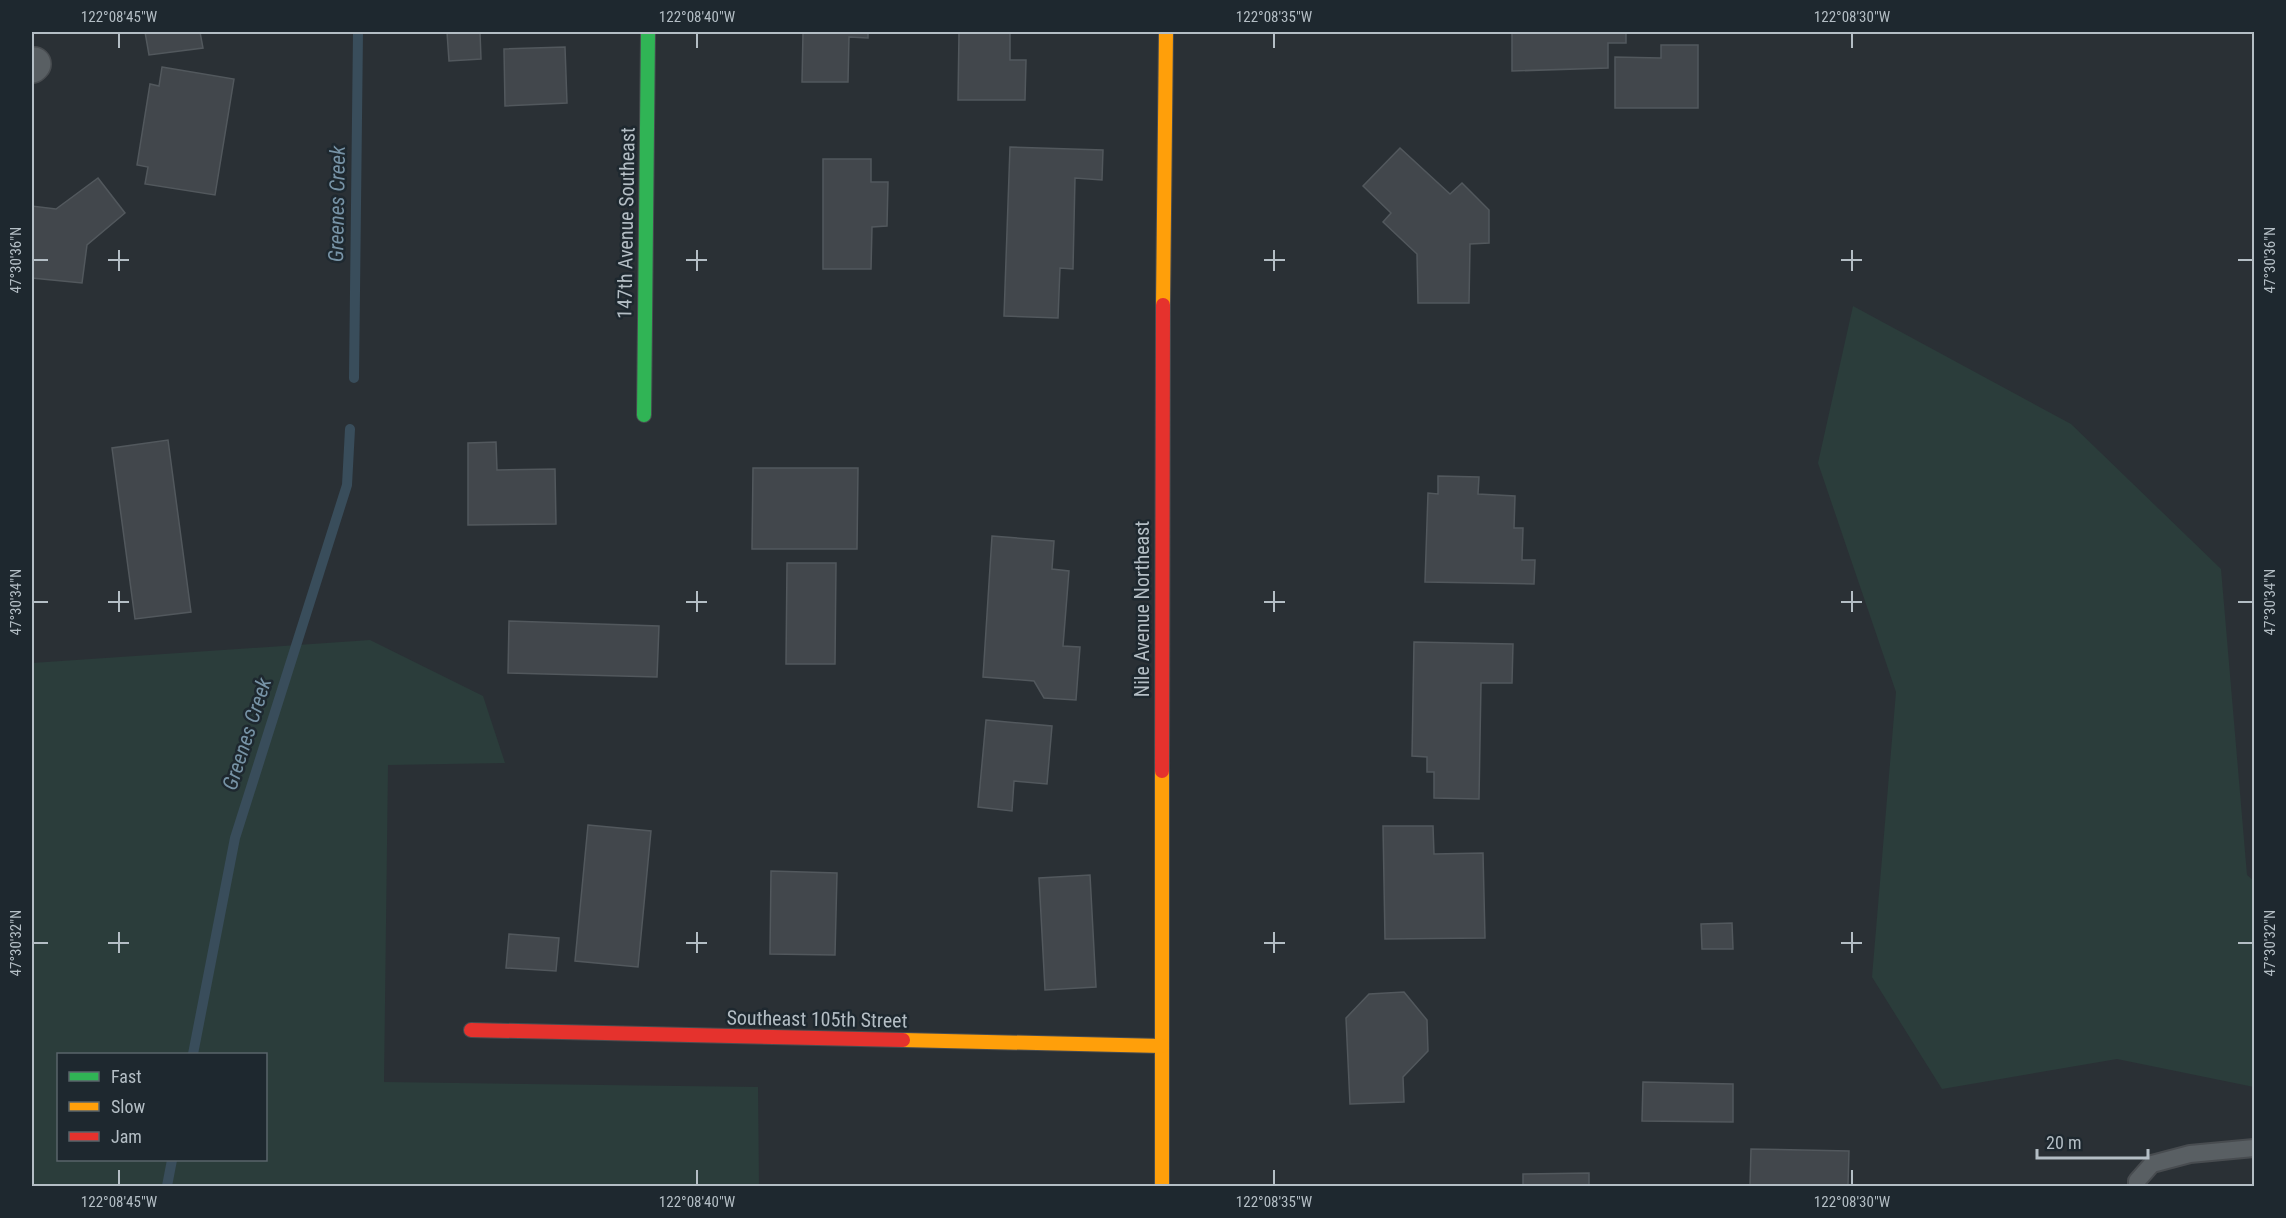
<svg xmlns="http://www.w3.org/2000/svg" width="2286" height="1218" font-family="'Roboto Condensed',sans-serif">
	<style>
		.green { fill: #2b3d3b; fill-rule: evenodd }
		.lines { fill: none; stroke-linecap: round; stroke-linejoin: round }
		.stream { stroke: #394d5b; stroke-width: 10 }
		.building { fill: #42474c; stroke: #52585d; stroke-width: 1.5 }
		.lane-casing { stroke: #484c50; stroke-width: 20 }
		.street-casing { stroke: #484c50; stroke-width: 36 }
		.fast-casing { stroke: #484c50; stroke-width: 16 }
		.slow-casing { stroke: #484c50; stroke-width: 16 }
		.jam-casing { stroke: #484c50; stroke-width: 16 }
		.lane { stroke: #595f63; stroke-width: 16 }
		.street { stroke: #595f63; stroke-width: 33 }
		.fast { stroke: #30b455; stroke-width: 14 }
		.slow { stroke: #ff9f0a; stroke-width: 14 }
		.jam { stroke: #e5322d; stroke-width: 14 }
		.ticks { fill: none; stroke: #b4bec5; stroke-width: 2 }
		.labels { text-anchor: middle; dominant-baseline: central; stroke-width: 5; stroke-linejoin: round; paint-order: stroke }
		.street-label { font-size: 20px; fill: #b4bec5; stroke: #1e282f }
		.water-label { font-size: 21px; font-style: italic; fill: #7793a6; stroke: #1e282f }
		.neatline { fill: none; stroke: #b4bec5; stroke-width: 2 }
		.ticks-label { font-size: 15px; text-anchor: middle; fill: #b4bec5 }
	</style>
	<rect width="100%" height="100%" fill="#2a3035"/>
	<g class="green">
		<path d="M 1853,306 L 2071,424 L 2221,569 L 2247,875 L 2254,881 L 2254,1087 L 2117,1059 L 1942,1089 L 1872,977 L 1896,692 L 1818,463 Z"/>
		<path d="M 370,640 L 483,696 L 505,763 L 388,765 L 384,1082 L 758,1087 L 759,1186 L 32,1186 L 32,663 ZM 58,1054 L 266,1054 L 266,1160 L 58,1160 Z"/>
	</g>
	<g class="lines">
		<g class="stream">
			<path d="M 354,378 L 358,32"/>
			<path d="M 193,1054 L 235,838 L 347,485 L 350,429"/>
			<path d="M 167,1186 L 172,1160"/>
		</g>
	</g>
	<g class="building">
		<path d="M 145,32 L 200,32 L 203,48 L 149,55 Z"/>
		<path d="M 447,32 L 480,32 L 481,59 L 449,61 Z"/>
		<path d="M 803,32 L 868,32 L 868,38 L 849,37 L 848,82 L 802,82 Z"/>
		<path d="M 959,32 L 1010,32 L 1010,60 L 1026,60 L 1025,100 L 958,100 Z"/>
		<path d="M 1512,32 L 1626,32 L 1626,43 L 1608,43 L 1608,68 L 1512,71 Z"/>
		<path d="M 1661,45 L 1698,45 L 1698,108 L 1615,108 L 1615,57 L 1661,58 Z"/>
		<path d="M 565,47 L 567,103 L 505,106 L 504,49 Z"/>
		<path d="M 162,67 L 234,79 L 215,195 L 145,184 L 148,167 L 137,165 L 150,84 L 159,86 Z"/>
		<path d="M 1010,147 L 1103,150 L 1102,180 L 1075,178 L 1073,269 L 1060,268 L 1058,318 L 1004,316 Z"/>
		<path d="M 1400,148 L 1450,194 L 1462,183 L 1489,210 L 1489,243 L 1470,244 L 1469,303 L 1418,303 L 1417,254 L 1383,222 L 1391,213 L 1363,186 Z"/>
		<path d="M 823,159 L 871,159 L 871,182 L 888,182 L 887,226 L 872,227 L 871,269 L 823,269 Z"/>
		<path d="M 98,178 L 125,213 L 87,245 L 82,283 L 32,278 L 32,206 L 56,209 Z"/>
		<path d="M 168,440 L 191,612 L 135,619 L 112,448 Z"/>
		<path d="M 496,442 L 497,470 L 555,469 L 556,524 L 468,525 L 468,443 Z"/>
		<path d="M 753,468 L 858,468 L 857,549 L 752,549 Z"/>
		<path d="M 1438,476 L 1479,477 L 1478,494 L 1515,496 L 1514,528 L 1523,528 L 1522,560 L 1535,560 L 1534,584 L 1425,582 L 1428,493 L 1438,494 Z"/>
		<path d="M 992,536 L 1054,541 L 1052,569 L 1069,571 L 1063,646 L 1080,647 L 1076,700 L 1044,698 L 1034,681 L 983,677 Z"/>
		<path d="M 787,563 L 836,563 L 835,664 L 786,664 Z"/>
		<path d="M 509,621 L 659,626 L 657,677 L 508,673 Z"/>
		<path d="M 1414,642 L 1513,644 L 1512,683 L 1481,683 L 1479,799 L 1434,798 L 1434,772 L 1427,772 L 1427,757 L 1412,756 Z"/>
		<path d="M 986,720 L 1052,726 L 1047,784 L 1014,781 L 1012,811 L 978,807 Z"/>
		<path d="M 588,825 L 651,831 L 638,967 L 575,961 Z"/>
		<path d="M 1383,826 L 1433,826 L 1434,854 L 1483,853 L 1485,938 L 1385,939 Z"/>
		<path d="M 771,871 L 837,873 L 835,955 L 770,954 Z"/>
		<path d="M 1090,875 L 1096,987 L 1045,990 L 1039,878 Z"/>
		<path d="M 1732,923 L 1733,949 L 1702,949 L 1701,924 Z"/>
		<path d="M 509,934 L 559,938 L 556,971 L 506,968 Z"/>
		<path d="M 1404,992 L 1427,1020 L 1428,1051 L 1403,1077 L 1404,1102 L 1350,1104 L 1346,1018 L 1369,994 Z"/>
		<path d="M 1643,1082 L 1733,1084 L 1733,1122 L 1642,1121 Z"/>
		<path d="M 1751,1149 L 1849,1151 L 1848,1185 L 1750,1186 Z"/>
		<path d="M 1589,1173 L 1589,1186 L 1523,1186 L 1523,1174 Z"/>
	</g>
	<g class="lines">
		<g class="lane-casing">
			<path id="lane" d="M 2137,1186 L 2137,1181 L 2152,1164 L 2190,1154 L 2254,1148"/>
		</g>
		<g class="street-casing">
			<path id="street" d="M 32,66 L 34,64"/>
		</g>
		<g class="fast-casing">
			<path id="fast" d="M 644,415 L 648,32"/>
		</g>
		<g class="slow-casing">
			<g id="slow">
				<path d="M 1163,305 L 1166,32"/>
				<path d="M 1162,771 L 1162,1186"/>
				<path d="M 903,1040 L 1162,1046"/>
			</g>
		</g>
		<g class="jam-casing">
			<g id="jam">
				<path d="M 1162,771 L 1163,305"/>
				<path d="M 471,1030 L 903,1040"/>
			</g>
		</g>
		<use href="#lane" class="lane"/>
		<use href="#street" class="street"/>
		<use href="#fast" class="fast"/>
		<use href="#slow" class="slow"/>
		<use href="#jam" class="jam"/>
	</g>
	<path class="ticks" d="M 119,33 L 119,48M 697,33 L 697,48M 1274,33 L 1274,48M 1852,33 L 1852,48M 119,250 L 119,271M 697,250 L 697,271M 1274,250 L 1274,271M 1852,250 L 1852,271M 33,260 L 48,260M 108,260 L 129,260M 686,260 L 707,260M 1264,260 L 1285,260M 1841,260 L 1862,260M 2238,260 L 2253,260M 119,591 L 119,612M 697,591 L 697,612M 1274,591 L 1274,612M 1852,591 L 1852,612M 33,602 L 48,602M 108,602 L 129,602M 686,602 L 707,602M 1264,602 L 1285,602M 1841,602 L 1862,602M 2238,602 L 2253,602M 119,932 L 119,953M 697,932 L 697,953M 1274,932 L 1274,953M 1852,932 L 1852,953M 33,943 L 48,943M 108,943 L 129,943M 686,943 L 707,943M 1264,943 L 1285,943M 1841,943 L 1862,943M 2238,943 L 2253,943M 119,1170 L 119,1185M 697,1170 L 697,1185M 1274,1170 L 1274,1185M 1852,1170 L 1852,1185"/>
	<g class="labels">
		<g class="street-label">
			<text transform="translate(626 223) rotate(-89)">147th Avenue Southeast</text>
			<text transform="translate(1142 609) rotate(-90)">Nile Avenue Northeast</text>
			<text transform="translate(817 1019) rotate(1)">Southeast 105th Street</text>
		</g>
		<g class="water-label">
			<text transform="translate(337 204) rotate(-89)">Greenes Creek</text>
			<text transform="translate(247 734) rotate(-72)">Greenes Creek</text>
		</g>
	</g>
	<rect width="2286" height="1218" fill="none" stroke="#1e282f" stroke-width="66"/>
	<rect x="57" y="1053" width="210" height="108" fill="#1e282f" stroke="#5a646b" stroke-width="1.5"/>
	<rect x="69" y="1072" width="30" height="9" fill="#30b455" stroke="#5a646b" stroke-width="1.5"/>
	<text x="111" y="1083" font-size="18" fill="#b4bec5">Fast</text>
	<rect x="69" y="1102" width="30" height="9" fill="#ff9f0a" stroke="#5a646b" stroke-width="1.5"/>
	<text x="111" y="1113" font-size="18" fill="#b4bec5">Slow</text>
	<rect x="69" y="1132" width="30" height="9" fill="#e5322d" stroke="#5a646b" stroke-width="1.5"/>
	<text x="111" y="1143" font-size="18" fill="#b4bec5">Jam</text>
	<path d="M2037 1149v9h111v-9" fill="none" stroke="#b4bec5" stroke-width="3"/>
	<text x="2046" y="1149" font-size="18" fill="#b4bec5" stroke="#1e282f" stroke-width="4.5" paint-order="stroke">20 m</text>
	<rect x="33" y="33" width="2220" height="1152" class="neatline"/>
	<g class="ticks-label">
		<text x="119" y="22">122°08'45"W</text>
		<text x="697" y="22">122°08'40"W</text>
		<text x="1274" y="22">122°08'35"W</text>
		<text x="1852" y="22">122°08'30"W</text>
		<text transform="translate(16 260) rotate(-90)" y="5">47°30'36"N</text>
		<text transform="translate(2270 260) rotate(-90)" y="5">47°30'36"N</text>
		<text transform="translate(16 602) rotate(-90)" y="5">47°30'34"N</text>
		<text transform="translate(2270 602) rotate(-90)" y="5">47°30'34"N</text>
		<text transform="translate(16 943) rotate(-90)" y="5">47°30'32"N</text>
		<text transform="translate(2270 943) rotate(-90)" y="5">47°30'32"N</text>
		<text x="119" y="1207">122°08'45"W</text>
		<text x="697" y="1207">122°08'40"W</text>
		<text x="1274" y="1207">122°08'35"W</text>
		<text x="1852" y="1207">122°08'30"W</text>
	</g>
</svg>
